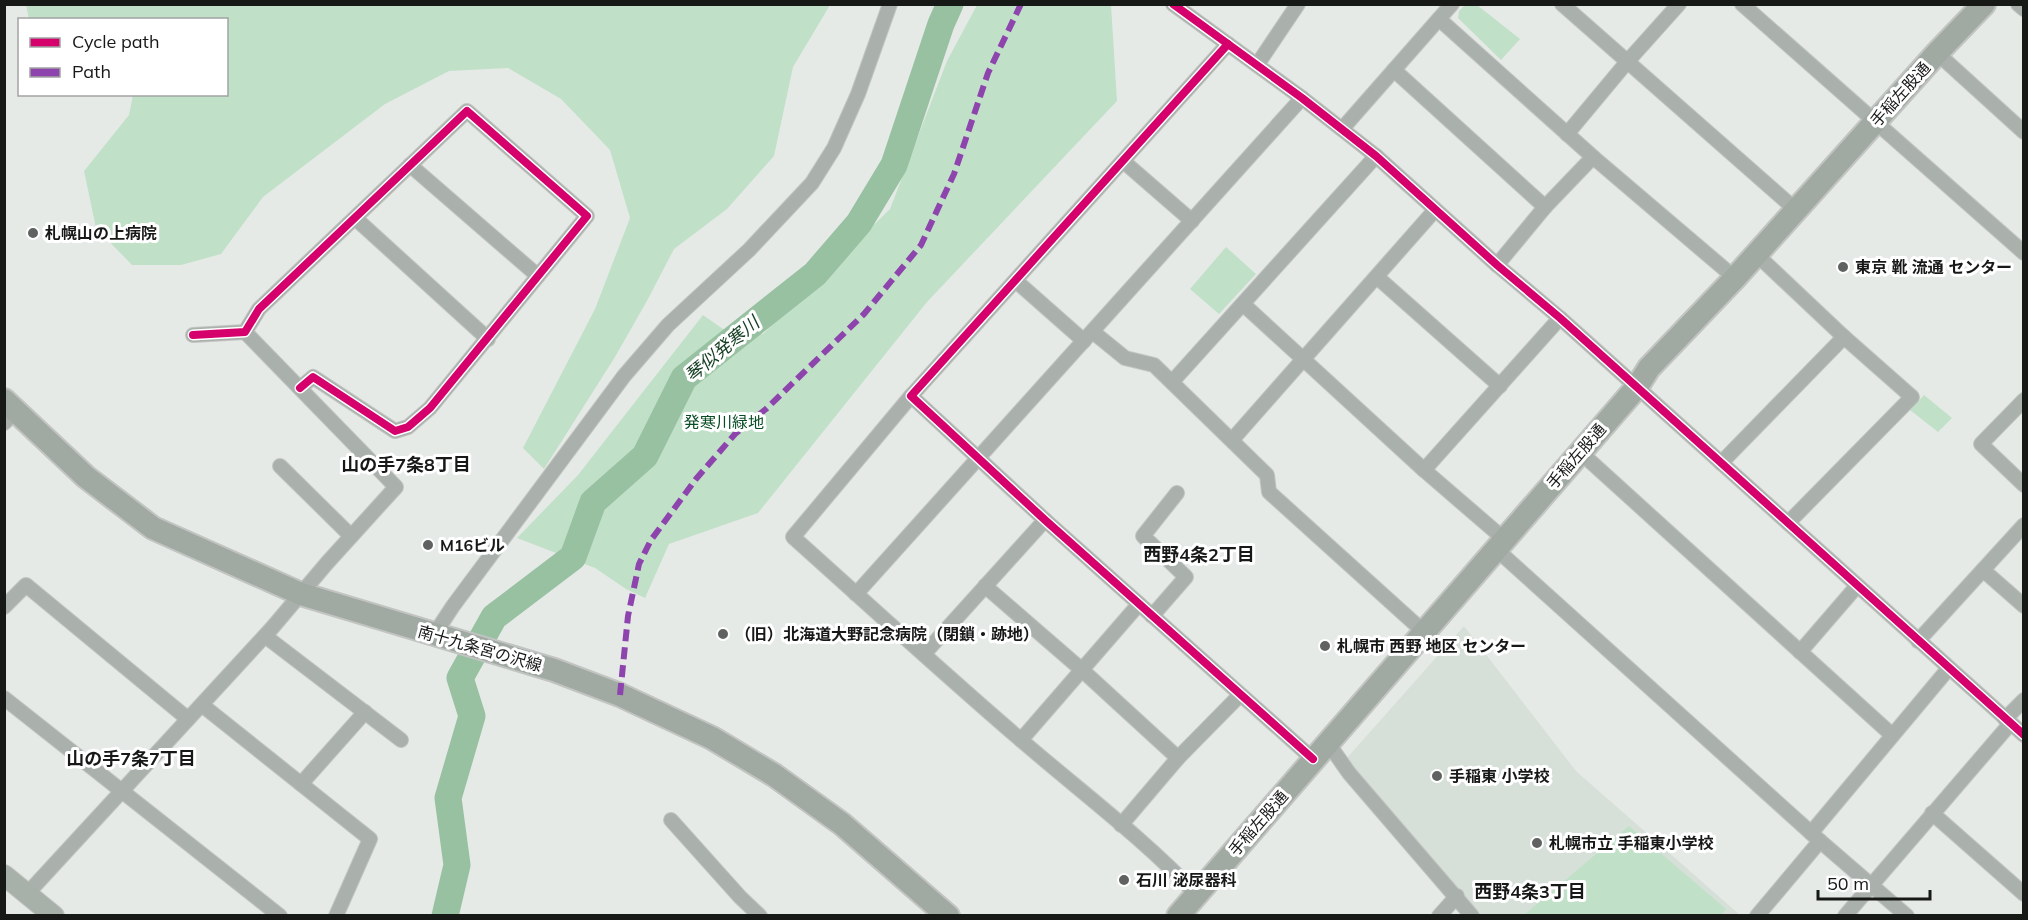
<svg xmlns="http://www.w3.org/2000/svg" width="2028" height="920" font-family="Mulish,'Noto Sans JP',sans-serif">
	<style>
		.built { fill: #d7e0d8 }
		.green { fill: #c1e0c8 }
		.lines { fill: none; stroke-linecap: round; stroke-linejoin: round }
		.river { stroke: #98c1a2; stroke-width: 27 }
		.street-casing { stroke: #c2c4c2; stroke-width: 16 }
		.secondary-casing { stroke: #c2c4c2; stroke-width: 22 }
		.primary-casing { stroke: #c2c4c2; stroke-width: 26 }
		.street { stroke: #aab1ac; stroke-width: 14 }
		.secondary { stroke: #a8b0aa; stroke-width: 20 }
		.primary { stroke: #a0a9a2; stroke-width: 22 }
		.quiet { stroke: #8e44ad; stroke-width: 6; stroke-dasharray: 12 6; stroke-linecap: butt }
		.cycleway-casing { stroke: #fff; stroke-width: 11 }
		.cycleway { stroke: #d6006c; stroke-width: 8 }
		.poi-dot { fill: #5f6260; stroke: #fff; stroke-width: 2 }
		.labels { text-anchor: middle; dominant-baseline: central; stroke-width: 6; stroke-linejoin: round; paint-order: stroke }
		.street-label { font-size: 16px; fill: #171917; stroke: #fff }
		.poi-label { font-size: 16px; font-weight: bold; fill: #171917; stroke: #fff; text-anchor: start }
		.park-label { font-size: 16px; fill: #084c24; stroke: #fff }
		.water-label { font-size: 18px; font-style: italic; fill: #123d20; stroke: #fff }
		.neighbourhood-label { font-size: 18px; font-weight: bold; fill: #171917; stroke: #fff }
	</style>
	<rect width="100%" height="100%" fill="#e6eae7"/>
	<path class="built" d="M 1464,626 L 1576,771 L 1740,915 L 1477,915 L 1346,759 Z"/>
	<g class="green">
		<path d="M 26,5 L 26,4 L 830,5 L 793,67 L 774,156 L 727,209 L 674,249 L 648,299 L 615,357 L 544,469 L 523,448 L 595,309 L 630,218 L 610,150 L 561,99 L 508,68 L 449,71 L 385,104 L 263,197 L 221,254 L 181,265 L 132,265 L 96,228 L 84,171 L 129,115 L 133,95 L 226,94 L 226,20 L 29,19 Z"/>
		<path d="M 977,5 L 1111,5 L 1117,101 L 927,302 L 758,513 L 669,544 L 645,598 L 626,589 L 595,568 L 517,538 L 578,475 L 703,315 L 723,329 L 763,334 L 890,209 L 947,61 Z"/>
		<path d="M 1465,5 L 1477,5 L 1520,39 L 1501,60 L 1458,18 L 1459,11 Z"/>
		<path d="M 1226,247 L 1256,274 L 1219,314 L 1190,289 Z"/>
		<path d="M 1924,395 L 1952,418 L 1938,432 L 1910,410 Z"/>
		<path d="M 1629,826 L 1726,909 L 1722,915 L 1524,915 Z"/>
	</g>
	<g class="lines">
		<path class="river" d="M 445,916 L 457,865 L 448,798 L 472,716 L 460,678 L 494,617 L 573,557 L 593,502 L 645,456 L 684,378 L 815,274 L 859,223 L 894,165 L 941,24 L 950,4"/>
		<g class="street-casing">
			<g id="street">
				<path d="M 1173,4 L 1302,98 L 1376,156 L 1497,265 L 1560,318 L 2024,735"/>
				<path d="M 1562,4 L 1796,210"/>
				<path d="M 1742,4 L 2024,253"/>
				<path d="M 2018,4 L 2024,9"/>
				<path d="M 1439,19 L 1593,157 L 1735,278"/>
				<path d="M 1228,44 L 911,396 L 1045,520 L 1313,759"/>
				<path d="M 1937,53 L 2024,132"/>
				<path d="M 1257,65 L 1298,4"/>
				<path d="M 1394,70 L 1545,207"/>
				<path d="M 1342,129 L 1452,4"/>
				<path d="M 1567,134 L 1627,62 L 1679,4"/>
				<path d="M 1123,161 L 1192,221"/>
				<path d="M 410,165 L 538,276"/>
				<path d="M 355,218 L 488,339"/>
				<path d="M 1756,254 L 1844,337 L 1912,397 L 1788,523"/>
				<path d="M 1497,265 L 1545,207 L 1593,157"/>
				<path d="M 1377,277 L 1500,386"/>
				<path d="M 1016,281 L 1084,341"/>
				<path d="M 1243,304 L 1424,470 L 1504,539"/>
				<path d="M 1093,332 L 1125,358 L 1154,365 L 1267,475 L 1269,492 L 1424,632"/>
				<path d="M 193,335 L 245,332 L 259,309 L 467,111 L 587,216 L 430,408 L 408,427 L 395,431 L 313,377 L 300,388"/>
				<path d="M 1172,382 L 1376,156"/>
				<path d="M 911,396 L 793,537 C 869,605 944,674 1021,740 C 1080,791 1143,838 1196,894"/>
				<path d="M 2024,400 L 1981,444 L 2024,485"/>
				<path d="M 4,423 L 16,411"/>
				<path d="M 1232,440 L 1435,210"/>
				<path d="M 1580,452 L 1892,735"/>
				<path d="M 1721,463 L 1844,337"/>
				<path d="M 280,466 L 351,536"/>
				<path d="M 1424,470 L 1560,318"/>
				<path d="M 1496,549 L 1820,841 L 1907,916"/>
				<path d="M 1983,570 L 2024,606"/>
				<path d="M 985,586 L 1082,670 L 1178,758"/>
				<path d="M 856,594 L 1302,98"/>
				<path d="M 4,607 L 26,585 L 188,719"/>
				<path d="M 1152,616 L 1186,577 L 1143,536 L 1177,493"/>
				<path d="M 434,635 L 453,606 L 624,376 L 668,325 L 749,250 L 812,183 L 834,148 L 858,94 L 890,4"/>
				<path d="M 265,636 L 401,740"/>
				<path d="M 1918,641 L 2024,525"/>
				<path d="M 1800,652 L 1857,586"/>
				<path d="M 924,654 L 1045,520"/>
				<path d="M 4,698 L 280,916"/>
				<path d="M 202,705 L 370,839 L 336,916"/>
				<path d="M 2005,719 L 2024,700"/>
				<path d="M 1021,740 L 1139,604"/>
				<path d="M 1328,743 L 1349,773 L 1472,916"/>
				<path d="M 301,784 L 365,712"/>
				<path d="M 1932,813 L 2024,894"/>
				<path d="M 671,820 L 740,897 L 760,916"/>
				<path d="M 1121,825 L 1178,758 L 1240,695"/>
				<path d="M 1811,833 L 1949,668"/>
				<path d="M 27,894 L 272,628 L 327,563 L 396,487 L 245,332"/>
				<path d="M 1439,916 L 1457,896"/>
				<path d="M 1757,916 L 1820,841"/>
				<path d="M 1845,916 L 2010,724"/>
			</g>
		</g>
		<g class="secondary-casing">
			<path id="secondary" d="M 4,875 L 54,916"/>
		</g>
		<g class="primary-casing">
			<g id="primary">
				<path d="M 4,400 L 86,477 L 153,528 L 301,594 L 554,670 L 620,695 L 712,738 L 774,775 L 842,824 L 948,916"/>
				<path d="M 1178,916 L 1637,387 L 1649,368 L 1735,278 L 1937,53 L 1984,4"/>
			</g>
		</g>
		<use href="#street" class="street"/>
		<use href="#secondary" class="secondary"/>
		<use href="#primary" class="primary"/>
		<path class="quiet" d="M 620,695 L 628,616 L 639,564 L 651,540 L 696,479 L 735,434 L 766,409 L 864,314 L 921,245 L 954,174 L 988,73 L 1021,4"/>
		<g class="cycleway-casing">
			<g id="cycleway">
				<path d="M 1173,4 L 1302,98 L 1376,156 L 1497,265 L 1560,318 L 2024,735"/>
				<path d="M 1228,44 L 911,396 L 1045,520 L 1313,759"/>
				<path d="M 193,335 L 245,332 L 259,309 L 467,111 L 587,216 L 430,408 L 408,427 L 395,431 L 313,377 L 300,388"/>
			</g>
		</g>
		<use href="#cycleway" class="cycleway"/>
	</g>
	<g class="poi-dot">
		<circle cx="33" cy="233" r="6"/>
		<circle cx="1843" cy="267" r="6"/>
		<circle cx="428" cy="545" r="6"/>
		<circle cx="723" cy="634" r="6"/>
		<circle cx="1325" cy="646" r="6"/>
		<circle cx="1437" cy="776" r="6"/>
		<circle cx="1537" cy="843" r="6"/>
		<circle cx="1124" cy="880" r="6"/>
	</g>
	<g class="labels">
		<g class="street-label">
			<text transform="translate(1900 94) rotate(-48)">手稲左股通</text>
			<text transform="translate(1576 456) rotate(-49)">手稲左股通</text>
			<text transform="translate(480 648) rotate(16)">南十九条宮の沢線</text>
			<text transform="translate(1258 823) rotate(-49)">手稲左股通</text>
		</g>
		<g class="poi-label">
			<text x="45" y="233">札幌山の上病院</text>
			<text x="1855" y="267">東京 靴 流通 センター</text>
			<text x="440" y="545">M16ビル</text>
			<text x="735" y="634">（旧）北海道大野記念病院（閉鎖・跡地）</text>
			<text x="1337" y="646">札幌市 西野 地区 センター</text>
			<text x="1449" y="776">手稲東 小学校</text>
			<text x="1549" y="843">札幌市立 手稲東小学校</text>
			<text x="1136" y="880">石川 泌尿器科</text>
		</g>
		<g class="park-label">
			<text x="724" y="422">発寒川緑地</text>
		</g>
		<g class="water-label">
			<text transform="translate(722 349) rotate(-40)">琴似発寒川</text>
		</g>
		<g class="neighbourhood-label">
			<text x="406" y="464">山の手7条8丁目</text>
			<text x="1199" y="554">西野4条2丁目</text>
			<text x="131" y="758">山の手7条7丁目</text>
			<text x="1530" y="891">西野4条3丁目</text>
		</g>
	</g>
	<rect width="2028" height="920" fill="none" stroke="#171917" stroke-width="12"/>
	<rect x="18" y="18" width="210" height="78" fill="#ffffff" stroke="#a2a3a2" stroke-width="1.5"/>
	<rect x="30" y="38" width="30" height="9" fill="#d6006c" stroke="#a2a3a2" stroke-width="1.5"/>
	<text x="72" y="48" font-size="18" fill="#171917">Cycle path</text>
	<rect x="30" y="68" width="30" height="9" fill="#8e44ad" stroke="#a2a3a2" stroke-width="1.5"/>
	<text x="72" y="78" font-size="18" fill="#171917">Path</text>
	<path d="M1818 890v9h112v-9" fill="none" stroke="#171917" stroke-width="3"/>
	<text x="1827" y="890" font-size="18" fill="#171917" stroke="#ffffff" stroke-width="4.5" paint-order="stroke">50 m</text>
</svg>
